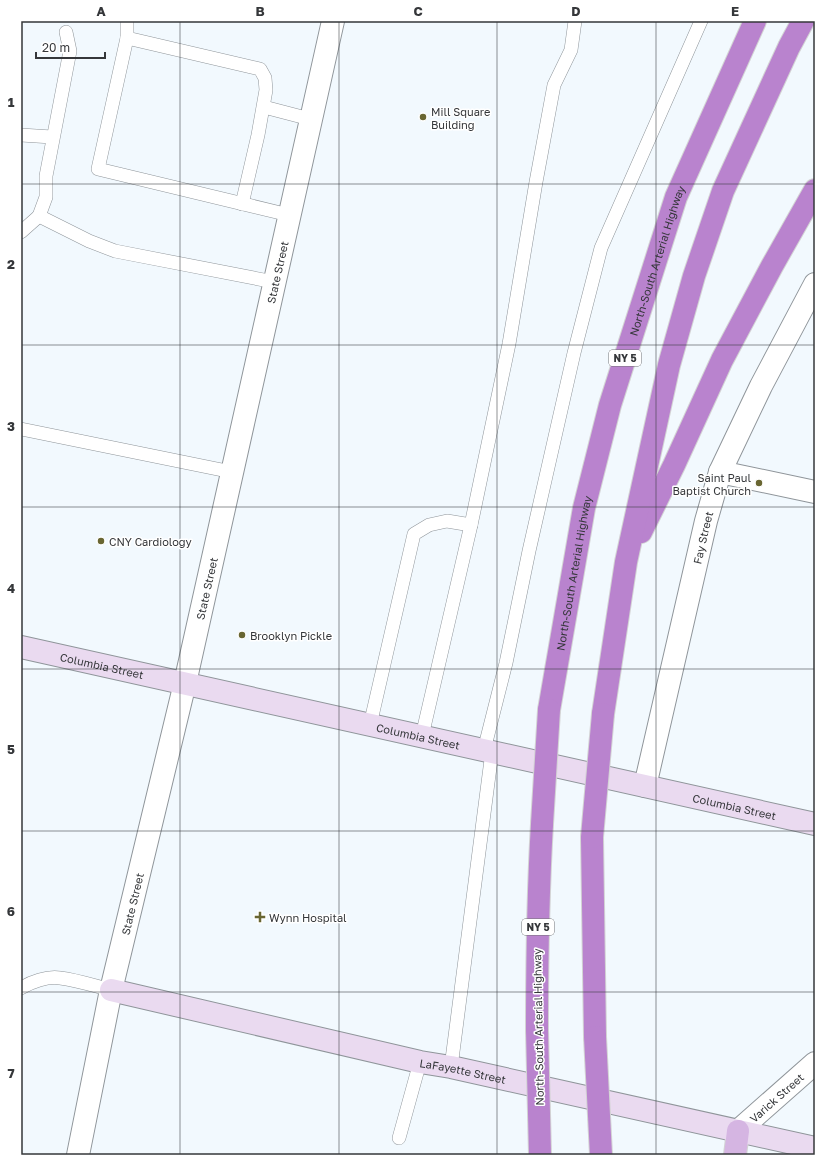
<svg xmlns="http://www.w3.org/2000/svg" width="836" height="1176" font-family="'Golos Text',sans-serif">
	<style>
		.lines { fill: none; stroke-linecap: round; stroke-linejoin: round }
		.lane-casing { stroke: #8f959a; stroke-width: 14 }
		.street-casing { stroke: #8f959a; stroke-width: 24 }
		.secondary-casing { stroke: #8f959a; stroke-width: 24 }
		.primary-casing { stroke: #d3d3d4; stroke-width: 24 }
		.highway-casing { stroke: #d3d3d4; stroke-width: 24 }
		.lane { stroke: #fff; stroke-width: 13 }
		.street { stroke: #fff; stroke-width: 22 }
		.secondary { stroke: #eadaf0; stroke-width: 22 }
		.primary { stroke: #d5b5e2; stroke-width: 22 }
		.highway { stroke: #b983ce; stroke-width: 22 }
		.highway-bridge-casing { stroke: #d3d3d4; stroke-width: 24; stroke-linecap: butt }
		.highway-bridge { stroke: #b983ce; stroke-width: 22 }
		.grid { fill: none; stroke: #35373a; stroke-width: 1; stroke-opacity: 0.55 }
		.poi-dot { fill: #696632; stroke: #fff; stroke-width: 1.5 }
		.labels { text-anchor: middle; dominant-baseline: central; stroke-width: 3; stroke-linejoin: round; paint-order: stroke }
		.shield { fill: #fff; stroke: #727375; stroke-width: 1 }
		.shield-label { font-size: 10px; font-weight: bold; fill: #35373a }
		.poi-label { font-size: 11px; fill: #35373a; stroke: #fff; text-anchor: start }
		.street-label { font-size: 11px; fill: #35373a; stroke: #fff }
		.neatline { fill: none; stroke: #35373a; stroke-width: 1.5 }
		.grid-label { font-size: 13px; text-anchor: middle; font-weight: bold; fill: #35373a }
	</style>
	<rect width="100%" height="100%" fill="#f2f9fe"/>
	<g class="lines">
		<g class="lane-casing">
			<g id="lane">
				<path d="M 127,21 L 127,38 L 98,169 L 289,215"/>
				<path d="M 66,32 L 70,51 L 46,176 L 46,197 L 39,216 L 89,241 L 115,251 L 274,282"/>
				<path d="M 127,38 L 260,69 L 265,78 L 266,90 L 258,135 L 242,204"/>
				<path d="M 264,107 L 310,119"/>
				<path d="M 21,135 L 52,137"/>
				<path d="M 21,232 L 39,216"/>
				<path d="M 21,429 L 232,472"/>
				<path d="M 370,725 L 414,534 L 429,525 L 447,521 L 471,525"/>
				<path d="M 422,736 L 471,525 L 509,344 L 536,182 L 554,85 L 571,50 L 575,21"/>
				<path d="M 484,750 L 506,663 L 529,551 L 574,353 L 601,248 L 701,21"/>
				<path d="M 21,988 C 31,982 47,976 60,978 C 77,980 95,986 111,990"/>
				<path d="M 451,1067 L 492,752"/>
				<path d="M 399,1138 L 420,1062"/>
			</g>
		</g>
		<g class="street-casing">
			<g id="street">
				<path d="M 720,472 L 815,492"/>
				<path id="s1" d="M 645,786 L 706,521 L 720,472 L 761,386 L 815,284"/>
				<path id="s2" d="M 738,1131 L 815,1063"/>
				<path id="s3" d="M 78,1155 L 111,990 L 185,683 L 333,21"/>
			</g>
		</g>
		<g class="secondary-casing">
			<g id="secondary">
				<path id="s4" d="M 21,647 L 815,824"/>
				<path id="s5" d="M 111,990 L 420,1062 L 451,1067 L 815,1148"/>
			</g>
		</g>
		<g class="primary-casing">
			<path id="primary" d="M 735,1155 L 738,1131"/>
		</g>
		<g class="highway-casing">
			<g id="highway">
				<path d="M 641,532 L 674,465 L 722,360 L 772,266 L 815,190"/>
				<path id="s6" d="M 549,710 L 584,508 L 610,405 L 676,197 L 755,21"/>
				<path d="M 603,714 L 626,562 L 669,365 L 694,276 L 723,191 L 789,47 L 803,21"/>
				<path d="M 592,837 L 595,1037"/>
				<path d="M 537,1030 C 537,961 538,892 542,824"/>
			</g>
		</g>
		<use href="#lane" class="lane"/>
		<use href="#street" class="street"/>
		<use href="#secondary" class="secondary"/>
		<use href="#primary" class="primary"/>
		<use href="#highway" class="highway"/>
		<g class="highway-bridge-casing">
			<g id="highway-bridge">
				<path d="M 542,824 L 549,710"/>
				<path d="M 592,837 L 603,714"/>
				<path d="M 537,1030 L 540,1155"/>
				<path d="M 595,1037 L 601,1155"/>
			</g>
		</g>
		<use href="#highway-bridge" class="highway-bridge"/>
	</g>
	<path class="grid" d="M 180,21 L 180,1155M 339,21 L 339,1155M 497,21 L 497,1155M 656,21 L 656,1155M 21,184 L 815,184M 21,345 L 815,345M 21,507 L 815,507M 21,669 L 815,669M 21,831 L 815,831M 21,992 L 815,992"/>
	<g class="poi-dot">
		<circle cx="423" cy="117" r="4"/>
		<circle cx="759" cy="483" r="4"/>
		<circle cx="101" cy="541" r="4"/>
		<circle cx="242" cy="635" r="4"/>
		<path d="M258 911h4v4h4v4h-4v4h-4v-4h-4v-4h4z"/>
	</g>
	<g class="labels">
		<g class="shield">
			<rect x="609" y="350" width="32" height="16" rx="3"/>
			<rect x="522" y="919" width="32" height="16" rx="3"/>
		</g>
		<g class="shield-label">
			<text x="625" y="358">NY 5</text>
			<text x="538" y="927">NY 5</text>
		</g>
		<g class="poi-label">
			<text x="431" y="111">Mill Square<tspan x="431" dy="13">Building</tspan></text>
			<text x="751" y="477" text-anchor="end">Saint Paul<tspan x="751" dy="13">Baptist Church</tspan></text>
			<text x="109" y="541">CNY Cardiology</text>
			<text x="250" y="635">Brooklyn Pickle</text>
			<text x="269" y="917">Wynn Hospital</text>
		</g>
		<g class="street-label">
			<text stroke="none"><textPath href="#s6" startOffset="463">North-South Arterial Highway</textPath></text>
			<text stroke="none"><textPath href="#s3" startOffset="905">State Street</textPath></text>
			<text stroke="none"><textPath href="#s1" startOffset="255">Fay Street</textPath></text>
			<text stroke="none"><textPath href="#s6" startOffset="139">North-South Arterial Highway</textPath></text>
			<text stroke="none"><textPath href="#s3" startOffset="581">State Street</textPath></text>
			<text stroke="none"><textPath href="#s4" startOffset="83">Columbia Street</textPath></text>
			<text stroke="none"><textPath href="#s4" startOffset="407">Columbia Street</textPath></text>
			<text stroke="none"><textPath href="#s4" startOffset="731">Columbia Street</textPath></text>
			<text stroke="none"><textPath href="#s3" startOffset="257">State Street</textPath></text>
			<text transform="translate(538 1027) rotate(-91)">North-South Arterial Highway</text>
			<text stroke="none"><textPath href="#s5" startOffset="361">LaFayette Street</textPath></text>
			<text stroke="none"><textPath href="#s2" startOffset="51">Varick Street</textPath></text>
		</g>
	</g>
	<rect width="836" height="1176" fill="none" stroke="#ffffff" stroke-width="44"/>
	<path d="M36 52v6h69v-6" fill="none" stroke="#35373a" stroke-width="2"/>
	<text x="42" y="52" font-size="12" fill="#35373a" stroke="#ffffff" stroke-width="3" paint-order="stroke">20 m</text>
	<rect x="22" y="22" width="792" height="1132" class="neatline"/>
	<g class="grid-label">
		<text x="101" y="16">A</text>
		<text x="260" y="16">B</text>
		<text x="418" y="16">C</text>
		<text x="576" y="16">D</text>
		<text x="735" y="16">E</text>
		<text x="11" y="107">1</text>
		<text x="11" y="269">2</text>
		<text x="11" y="431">3</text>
		<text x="11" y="593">4</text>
		<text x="11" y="754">5</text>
		<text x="11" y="916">6</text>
		<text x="11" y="1078">7</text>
	</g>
</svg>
